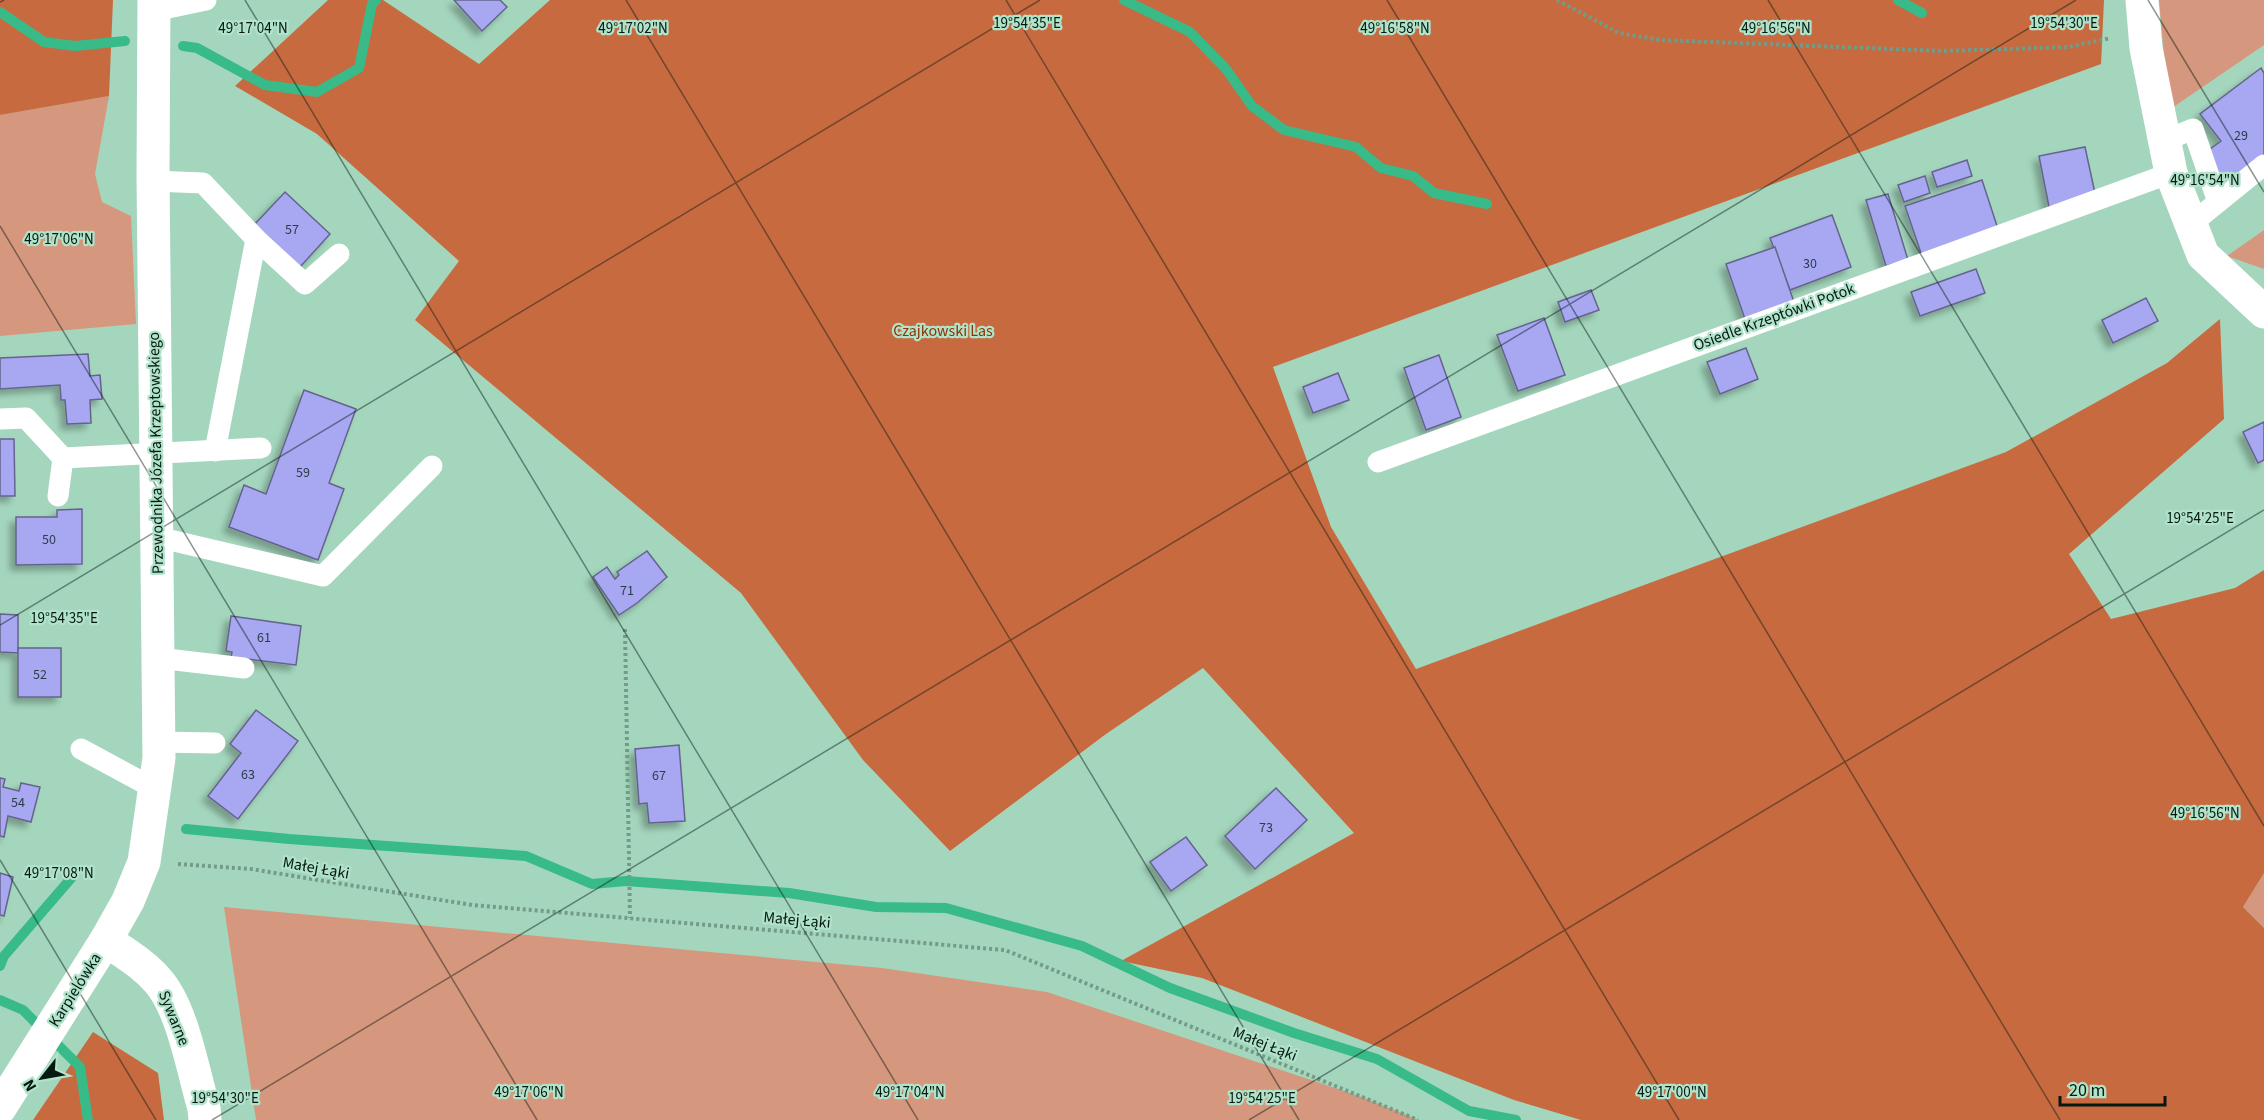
<svg xmlns="http://www.w3.org/2000/svg" width="2264" height="1120" font-family="'Source Sans 3',sans-serif">
	<style>
		.green { fill: #d5977d }
		.forest { fill: #c86a3f }
		.lines { fill: none; stroke-linecap: round; stroke-linejoin: round }
		.stream { stroke: #38ba89; stroke-width: 10 }
		.building { fill: #a7a7f2; stroke: #64648c; stroke-width: 1.5; filter: url(#shadow) }
		.path { stroke: #739b87; stroke-width: 4; stroke-dasharray: 3 3; stroke-linecap: butt }
		.service { stroke: #fff; stroke-width: 21 }
		.minor { stroke: #fff; stroke-width: 33 }
		.ticks { fill: none; stroke: #061911; stroke-width: 1.5; stroke-opacity: 0.45 }
		.labels { text-anchor: middle; dominant-baseline: central; stroke-width: 4.5; stroke-linejoin: round; paint-order: stroke }
		.number-label { font-size: 14px; fill: #2e3c49 }
		.street-label { font-size: 16px; fill: #061911; stroke: #b0e3ca }
		.park-label { font-size: 16px; fill: #8d3501; stroke: #b0e3ca }
		.ticks-label { font-size: 15px; text-anchor: middle; fill: #061911; stroke: #b0e3ca; stroke-width: 4.5; stroke-linejoin: round; paint-order: stroke }
	</style>
	<defs>
		<filter id="shadow"><feDropShadow dx="-5.5" dy="5.5" stdDeviation="3" flood-color="#0004"/></filter>
	</defs>
	<rect width="100%" height="100%" fill="#a4d6bd"/>
	<g class="green">
		<path d="M 2159,0 L 2264,0 L 2264,45 L 2169,110 Z"/>
		<path d="M 109,96 L 95,174 L 102,202 L 131,216 L 136,324 L 0,336 L 0,115 Z"/>
		<path d="M 2264,230 L 2264,269 L 2227,256 Z"/>
		<path d="M 2264,873 L 2264,928 L 2243,907 Z"/>
		<path d="M 224,907 L 882,968 L 1047,992 L 1362,1097 L 1419,1120 L 256,1120 Z"/>
	</g>
	<g class="forest">
		<path d="M 0,0 L 113,0 L 109,96 L 0,115 Z"/>
		<path d="M 328,0 L 383,0 L 479,64 L 550,0 L 2104,0 L 2101,64 L 1273,367 L 1331,527 L 1416,669 L 2006,452 L 2167,363 L 2220,319 L 2224,419 L 2069,554 L 2111,619 L 2235,588 L 2264,570 L 2264,873 L 2243,907 L 2264,928 L 2264,1120 L 1581,1120 L 1514,1100 L 1202,978 L 1121,961 L 1354,833 L 1203,668 L 1106,734 L 950,851 L 863,760 L 741,593 L 415,320 L 459,261 L 317,134 L 235,86 Z"/>
		<path d="M 93,1032 L 158,1073 L 164,1120 L 33,1120 Z"/>
	</g>
	<g class="lines">
		<g class="stream">
			<path d="M 1124,0 L 1190,32 L 1226,69 L 1252,106 L 1284,130 L 1356,147 L 1381,168 L 1413,176 L 1434,193 L 1487,204"/>
			<path d="M 1898,0 L 1922,13"/>
			<path d="M 0,12 L 44,42 L 75,46 L 125,41"/>
			<path d="M 183,46 L 197,48 L 265,85 L 317,92 L 359,68 L 372,4 L 376,0"/>
			<path d="M 186,829 L 289,839 L 526,856 L 592,884 L 626,881 L 789,893 L 876,907 L 946,908 L 1082,946 L 1170,988 L 1294,1033 L 1377,1059 L 1469,1111 L 1516,1120"/>
			<path d="M 0,966 L 4,956 L 73,876"/>
			<path d="M 0,1000 L 23,1010 L 80,1067 L 88,1120"/>
		</g>
	</g>
	<g class="building">
		<path d="M 454,0 L 500,0 L 507,7 L 482,31 Z"/>
		<path d="M 2261,68 L 2264,73 L 2264,157 L 2226,185 L 2203,154 L 2221,141 L 2200,114 Z"/>
		<path d="M 2085,147 L 2096,198 L 2049,207 L 2039,156 Z"/>
		<path d="M 1967,160 L 1972,176 L 1937,187 L 1932,172 Z"/>
		<path d="M 1925,176 L 1930,193 L 1904,202 L 1898,185 Z"/>
		<path d="M 1982,180 L 1999,232 L 1923,259 L 1905,206 Z"/>
		<path d="M 285,192 L 330,234 L 300,267 L 254,225 Z"/>
		<path d="M 1888,194 L 1908,260 L 1886,266 L 1866,200 Z"/>
		<path d="M 1832,215 L 1851,267 L 1790,290 L 1770,238 Z"/>
		<path d="M 1775,247 L 1795,305 L 1746,322 L 1726,264 Z"/>
		<path d="M 1976,269 L 1985,293 L 1920,316 L 1911,292 Z"/>
		<path d="M 1591,290 L 1599,310 L 1565,322 L 1558,302 Z"/>
		<path d="M 2146,298 L 2158,321 L 2113,343 L 2102,320 Z"/>
		<path d="M 1544,318 L 1565,375 L 1518,391 L 1497,335 Z"/>
		<path d="M 1746,348 L 1758,379 L 1720,394 L 1707,362 Z"/>
		<path d="M 88,354 L 90,376 L 100,375 L 102,399 L 90,400 L 91,423 L 67,424 L 65,400 L 61,400 L 60,385 L 0,389 L 0,358 Z"/>
		<path d="M 1439,355 L 1461,417 L 1426,430 L 1404,368 Z"/>
		<path d="M 1338,373 L 1349,400 L 1313,413 L 1303,387 Z"/>
		<path d="M 304,390 L 356,409 L 329,483 L 344,489 L 318,560 L 229,527 L 244,485 L 266,494 Z"/>
		<path d="M 2264,422 L 2264,460 L 2258,463 L 2243,432 Z"/>
		<path d="M 0,439 L 14,439 L 15,496 L 0,496 Z"/>
		<path d="M 82,509 L 82,564 L 16,565 L 16,517 L 57,517 L 57,510 Z"/>
		<path d="M 647,551 L 667,577 L 637,603 L 619,615 L 593,577 L 607,567 L 615,579 L 619,575 L 617,572 Z"/>
		<path d="M 0,614 L 18,615 L 18,653 L 0,652 Z"/>
		<path d="M 231,616 L 301,626 L 296,665 L 231,657 L 232,652 L 226,651 Z"/>
		<rect x="18" y="648" width="43" height="49"/>
		<path d="M 256,710 L 298,741 L 238,819 L 208,796 L 241,753 L 230,744 Z"/>
		<path d="M 679,745 L 685,821 L 649,823 L 647,803 L 639,804 L 635,749 Z"/>
		<path d="M 0,778 L 5,779 L 3,787 L 19,791 L 21,783 L 40,787 L 31,822 L 8,816 L 4,837 L 0,836 Z"/>
		<path d="M 1276,788 L 1307,820 L 1255,869 L 1225,836 Z"/>
		<path d="M 1186,837 L 1207,865 L 1171,891 L 1150,862 Z"/>
		<path d="M 0,873 L 13,877 L 4,916 L 0,915 Z"/>
	</g>
	<g class="lines">
		<g class="path">
			<path d="M 1557,0 L 1619,33 L 1661,40 L 1943,51 L 2068,47 L 2111,38"/>
			<path d="M 625,629 L 630,918"/>
			<path d="M 178,864 L 251,869 L 472,905 L 1005,950 L 1418,1120"/>
		</g>
		<g class="service">
			<path d="M 154,11 L 206,0"/>
			<path d="M 2164,141 L 2193,129 L 2218,202"/>
			<path d="M 153,181 L 203,183 L 256,239"/>
			<path d="M 2191,224 L 2264,165"/>
			<path d="M 0,419 L 26,418 L 63,458 L 58,496"/>
			<path d="M 215,451 L 256,239 L 305,284 L 339,254"/>
			<path d="M 63,458 L 261,448"/>
			<path d="M 1378,462 L 2171,173"/>
			<path d="M 157,537 L 323,576 L 432,466"/>
			<path d="M 158,658 L 244,668"/>
			<path d="M 159,742 L 215,743"/>
			<path d="M 81,749 L 155,789"/>
		</g>
		<g class="minor">
			<path d="M 2142,0 L 2146,48 L 2171,173 L 2203,255 L 2264,312"/>
			<path d="M 106,940 C 124,953 144,964 158,981 C 183,1009 193,1072 204,1108 L 205,1120"/>
			<path d="M 0,1108 L 106,940 L 128,901 L 144,862 L 159,758 L 153,175 L 154,0"/>
		</g>
	</g>
	<path class="ticks" d="M 245,0 L 918,1120M 626,0 L 1299,1120M 1006,0 L 1679,1120M 1387,0 L 2060,1120M 1768,0 L 2264,826M 2148,0 L 2264,192M 0,2 L 4,0M 0,226 L 537,1120M 0,625 L 1040,0M 0,860 L 156,1120M 212,1120 L 2076,0M 1249,1120 L 2264,510"/>
	<g class="labels">
		<g class="number-label">
			<text x="2241" y="136">29</text>
			<text x="292" y="230">57</text>
			<text x="1810" y="264">30</text>
			<text x="303" y="473">59</text>
			<text x="49" y="540">50</text>
			<text x="627" y="591">71</text>
			<text x="264" y="638">61</text>
			<text x="40" y="675">52</text>
			<text x="248" y="775">63</text>
			<text x="659" y="776">67</text>
			<text x="18" y="803">54</text>
			<text x="1266" y="828">73</text>
		</g>
		<g class="street-label">
			<text transform="translate(1774 317) rotate(-20)">Osiedle Krzeptówki Potok</text>
			<text transform="translate(156 453) rotate(-91)">Przewodnika Józefa Krzeptowskiego</text>
			<text transform="translate(316 868) rotate(10)">Małej Łąki</text>
			<text transform="translate(797 920) rotate(5)">Małej Łąki</text>
			<text transform="translate(75 990) rotate(-58)">Karpielówka</text>
			<text transform="translate(174 1018) rotate(68)">Sywarne</text>
			<text transform="translate(1265 1044) rotate(22)">Małej Łąki</text>
		</g>
		<g class="park-label">
			<text x="943" y="331">Czajkowski Las</text>
		</g>
	</g>
	<g class="ticks-label">
		<text x="1027" y="28">19°54'35"E</text>
		<text x="2064" y="28">19°54'30"E</text>
		<text x="253" y="33">49°17'04"N</text>
		<text x="633" y="33">49°17'02"N</text>
		<text x="1395" y="33">49°16'58"N</text>
		<text x="1776" y="33">49°16'56"N</text>
		<text x="2205" y="185">49°16'54"N</text>
		<text x="59" y="244">49°17'06"N</text>
		<text x="2200" y="523">19°54'25"E</text>
		<text x="64" y="623">19°54'35"E</text>
		<text x="2205" y="818">49°16'56"N</text>
		<text x="59" y="878">49°17'08"N</text>
		<text x="529" y="1097">49°17'06"N</text>
		<text x="910" y="1097">49°17'04"N</text>
		<text x="1672" y="1097">49°17'00"N</text>
		<text x="225" y="1103">19°54'30"E</text>
		<text x="1262" y="1103">19°54'25"E</text>
	</g>
	<g transform="translate(42 1078) rotate(239)" stroke="#b0e3ca" stroke-width="4.5" paint-order="stroke">
	<path d="M0-4.5L10 22L0 15L-10 22Z" fill="#061911"/>
	<text y="-9" font-size="16" font-weight="bold" text-anchor="middle" fill="#061911">N</text>
	</g>
	<path d="M2060 1096v9h105v-9" fill="none" stroke="#061911" stroke-width="3"/>
	<text x="2069" y="1096" font-size="18" fill="#061911" stroke="#b0e3ca" stroke-width="4.5" paint-order="stroke">20 m</text>
</svg>
